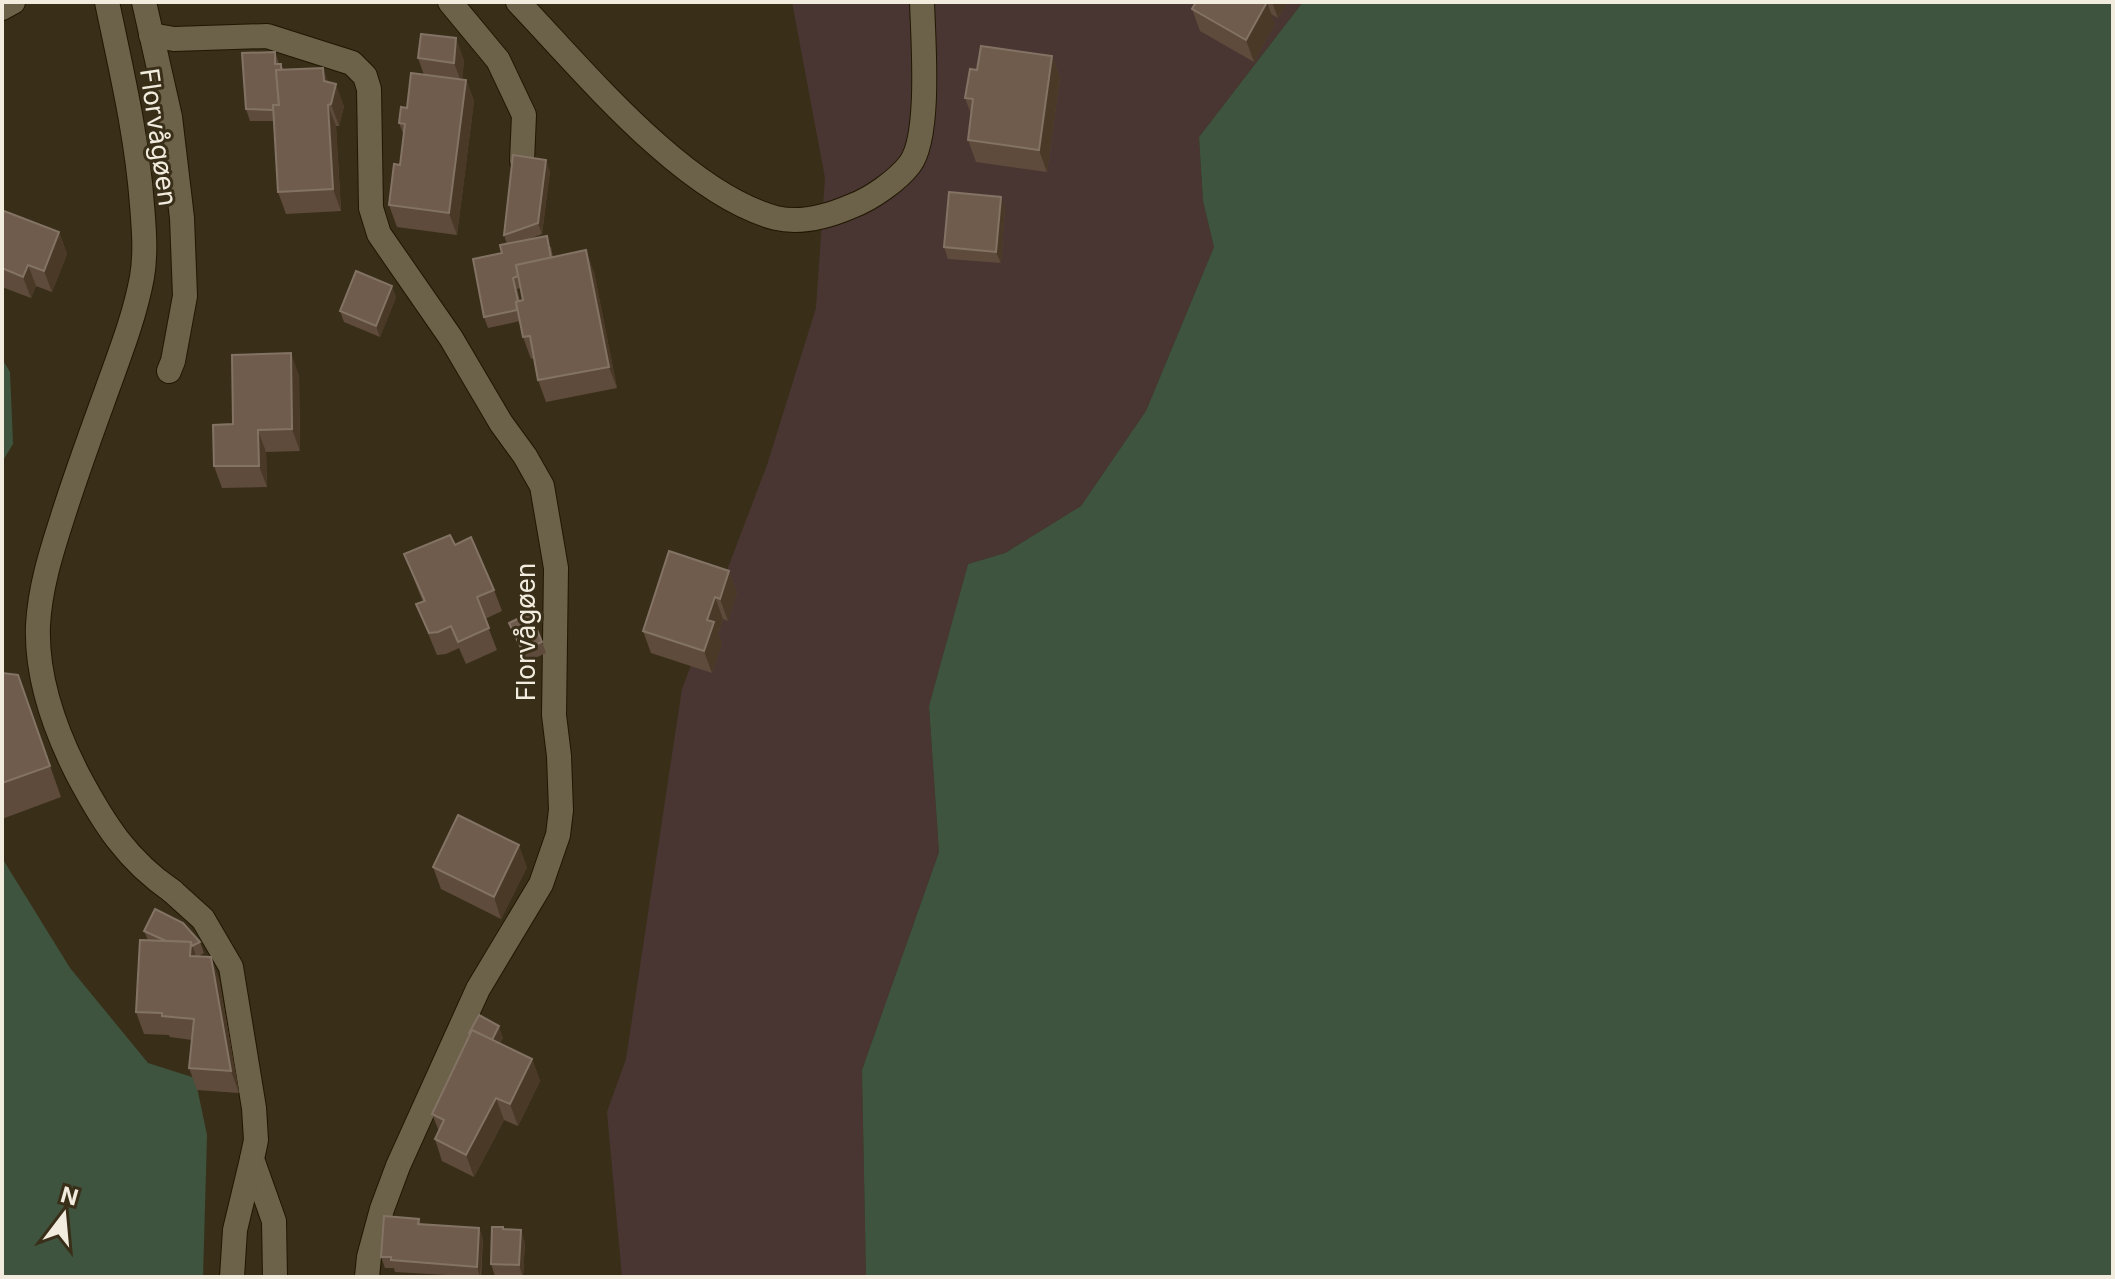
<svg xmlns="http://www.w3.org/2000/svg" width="2115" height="1279" font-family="Inter,sans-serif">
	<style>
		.green { fill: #493633 }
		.water { fill: #3f543f }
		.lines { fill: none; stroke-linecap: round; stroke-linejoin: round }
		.service-casing { stroke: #201702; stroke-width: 26 }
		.tertiary-casing { stroke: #201702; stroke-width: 26 }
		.service { stroke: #6c6149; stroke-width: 24 }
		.tertiary { stroke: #6c6149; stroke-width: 24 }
		.wall { fill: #5f4b3b; fill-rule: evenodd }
		.shaded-wall { fill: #493926 }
		.building { fill: #6f5c4d; stroke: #837364; stroke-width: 2 }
		.labels { text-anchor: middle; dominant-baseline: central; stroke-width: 6; stroke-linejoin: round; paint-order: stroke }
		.street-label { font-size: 26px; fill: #f2ecdf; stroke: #392f19 }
	</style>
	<rect width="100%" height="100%" fill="#392f19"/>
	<path class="green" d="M 792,2 L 1303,2 L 1199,137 L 1203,201 L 1214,247 L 1146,411 L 1081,506 L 1005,553 L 968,564 L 929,706 L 939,852 L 862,1070 L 866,1277 L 622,1277 L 607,1112 L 626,1059 L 682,689 L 767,465 L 816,308 L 825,178 Z"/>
	<g class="water">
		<path d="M 1303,2 L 2113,2 L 2113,1277 L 866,1277 L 862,1070 L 939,852 L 929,706 L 968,564 L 1005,553 L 1081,506 L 1146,411 L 1214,247 L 1203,201 L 1199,137 Z"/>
		<path d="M 2,359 L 10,372 L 13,444 L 2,462 Z"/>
		<path d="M 2,858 L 70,968 L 148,1063 L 195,1078 L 207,1135 L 203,1277 L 2,1277 Z"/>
	</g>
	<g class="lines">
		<g class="service-casing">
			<g id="service">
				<path d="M 144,2 L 170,117 L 182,218 L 185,296 L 173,361 L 169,371"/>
				<path d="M 450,2 L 498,60 L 524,115 L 522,161"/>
				<path d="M 518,2 C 583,70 684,194 776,218 C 801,224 829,216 852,206 C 871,199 898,180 910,164 C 931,136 923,38 922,2"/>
				<path d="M 2,8 L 13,2"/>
				<path d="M 151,35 L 174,39 L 267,36 L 352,63 L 365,76 L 369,89 L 371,208 L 379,234 L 451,338 L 501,423 L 525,456 L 542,486 L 556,568 L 554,715 L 559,756 L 561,810 L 558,835 L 541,884 L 478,989 L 398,1166 L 382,1209 L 369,1257 L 367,1277"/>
				<path d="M 172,891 L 203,919 L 231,967 L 254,1108 L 256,1140 L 252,1159 L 274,1221 L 275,1277"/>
				<path d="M 232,1277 L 235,1230 L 252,1159"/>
			</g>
		</g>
		<g class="tertiary-casing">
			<path id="tertiary" d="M 107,2 C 121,69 137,136 142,205 C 144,229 146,254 142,277 C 135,315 121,351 108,387 C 92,431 76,474 62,519 C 51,553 40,588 38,625 C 36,676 55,730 78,775 C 104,824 127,860 172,891"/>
		</g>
		<use href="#service" class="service"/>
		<use href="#tertiary" class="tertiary"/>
	</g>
	<g class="wall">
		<path d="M 1196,2 L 1288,2 L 1278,18 L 1271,14 L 1275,24 L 1254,62 L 1200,31 L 1192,9 Z"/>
		<path d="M 275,52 L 279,64 L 281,64 L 284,70 L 328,82 L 344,106 L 339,126 L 336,126 L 341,211 L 286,214 L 278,192 L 274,121 L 250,121 L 246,109 Z"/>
		<path d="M 1052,56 L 1060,78 L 1047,172 L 976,162 L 968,140 L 971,114 L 965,98 L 977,70 Z"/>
		<path d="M 418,58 L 464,60 L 462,79 L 466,80 L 474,101 L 457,235 L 397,227 L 389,205 L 400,165 L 404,136 L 399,123 L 424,75 Z"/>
		<path d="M 550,171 L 542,234 L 524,241 L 551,247 L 553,257 L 594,272 L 617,388 L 546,402 L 538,380 L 534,358 L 531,359 L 523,337 L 520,321 L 488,328 L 484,317 L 502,253 L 507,244 L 504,235 ZM 520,288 L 523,300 L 520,301 L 517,289 Z"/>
		<path d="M 1005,208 L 1001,263 L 948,259 L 944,247 Z"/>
		<path d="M 2,217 L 59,232 L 67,254 L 52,292 L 36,286 L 31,298 L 2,287 Z"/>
		<path d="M 396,297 L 380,337 L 344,322 L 340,311 Z"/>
		<path d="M 299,375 L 300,451 L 266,452 L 267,487 L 222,488 L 214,466 Z"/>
		<path d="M 455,545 L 494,590 L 502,611 L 485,619 L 497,650 L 466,664 L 459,648 L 446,654 L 437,655 L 416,604 L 423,602 L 404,554 Z"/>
		<path d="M 729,571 L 737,592 L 728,621 L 723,619 L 718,634 L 722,644 L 712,673 L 651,653 L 643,631 Z"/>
		<path d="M 509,623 L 542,642 L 546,653 L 526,662 Z"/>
		<path d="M 2,673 L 18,675 L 61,797 L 2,819 Z"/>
		<path d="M 433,867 L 527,867 L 501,919 L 441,889 Z"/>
		<path d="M 144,931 L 200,942 L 204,953 L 199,956 L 219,979 L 239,1093 L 197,1090 L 189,1068 L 192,1040 L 170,1037 L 169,1035 L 144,1034 L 136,1012 L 148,940 Z"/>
		<path d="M 469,1033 L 503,1038 L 500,1043 L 532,1059 L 540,1081 L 518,1126 L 504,1120 L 474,1177 L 442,1161 L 435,1139 L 439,1131 L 432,1114 L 470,1036 Z"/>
		<path d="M 419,1219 L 421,1224 L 479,1228 L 483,1239 L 481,1277 L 395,1272 L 394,1268 L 385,1268 L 381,1257 Z"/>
		<path d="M 503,1227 L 504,1229 L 525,1242 L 523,1277 L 495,1276 L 491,1264 Z"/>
	</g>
	<g class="shaded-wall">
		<path d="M 1267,2 L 1275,24 L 1254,62 L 1246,40 Z"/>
		<path d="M 1272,2 L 1288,2 L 1278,18 Z"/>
		<path d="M 456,38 L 464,60 L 462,84 L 454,63 Z"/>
		<path d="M 1052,56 L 1060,78 L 1047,172 L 1039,150 Z"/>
		<path d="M 323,68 L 331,89 L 324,81 Z"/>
		<path d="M 466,80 L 474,101 L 457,235 L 449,213 Z"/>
		<path d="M 336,84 L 344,106 L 339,126 L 331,104 Z"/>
		<path d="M 328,105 L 336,126 L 341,211 L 333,189 Z"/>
		<path d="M 546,160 L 550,171 L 542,234 L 538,223 Z"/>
		<path d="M 1001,197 L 1005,208 L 1001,263 L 996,252 Z"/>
		<path d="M 59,232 L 67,254 L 52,292 L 44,271 Z"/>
		<path d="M 586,250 L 594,272 L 617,388 L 609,367 Z"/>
		<path d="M 28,265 L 36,286 L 31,298 L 23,277 Z"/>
		<path d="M 392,286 L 396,297 L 380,337 L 376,326 Z"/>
		<path d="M 291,353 L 299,375 L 300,451 L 292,429 Z"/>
		<path d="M 258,430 L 266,452 L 267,487 L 259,466 Z"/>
		<path d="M 729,571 L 737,592 L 728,621 L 720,599 Z"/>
		<path d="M 715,597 L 723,619 L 718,634 L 722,644 L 712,673 L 704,651 L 707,620 Z"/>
		<path d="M 519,845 L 527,867 L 501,919 L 494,897 Z"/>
		<path d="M 191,942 L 199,964 L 190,956 Z"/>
		<path d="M 211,957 L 219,979 L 239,1093 L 231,1071 Z"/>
		<path d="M 499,1026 L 503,1038 L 493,1055 L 489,1044 Z"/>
		<path d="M 532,1059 L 540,1081 L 518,1126 L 510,1104 Z"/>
		<path d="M 496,1098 L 504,1120 L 474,1177 L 466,1155 Z"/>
		<path d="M 479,1228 L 483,1239 L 480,1277 L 477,1267 Z"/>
		<path d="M 521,1230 L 525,1242 L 523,1277 L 519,1265 Z"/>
	</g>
	<g class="building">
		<path d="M 1196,2 L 1267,2 L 1246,40 L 1192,9 Z"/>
		<path d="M 421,34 L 456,38 L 454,63 L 418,58 Z"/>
		<path d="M 981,46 L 1052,56 L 1039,150 L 968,140 L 973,99 L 965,98 L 970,69 L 977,70 Z"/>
		<path d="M 275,52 L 275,64 L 281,64 L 281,70 L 276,70 L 279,105 L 273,105 L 273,110 L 246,109 L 242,53 Z"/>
		<path d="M 323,68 L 324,81 L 336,84 L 331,104 L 328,105 L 333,189 L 278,192 L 273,105 L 279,105 L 276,70 Z"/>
		<path d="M 411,73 L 466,80 L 449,213 L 389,205 L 394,164 L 400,165 L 405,124 L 399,123 L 401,107 L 407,108 Z"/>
		<path d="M 513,155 L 546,160 L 538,223 L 504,235 Z"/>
		<path d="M 949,192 L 1001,197 L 996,252 L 944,247 Z"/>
		<path d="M 4,211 L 59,232 L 44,271 L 28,265 L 23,277 L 2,268 L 2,217 Z"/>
		<path d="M 547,236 L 551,258 L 516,265 L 518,276 L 513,278 L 518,301 L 516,302 L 517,310 L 484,317 L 473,259 L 502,253 L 500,245 Z"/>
		<path d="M 586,250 L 609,367 L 538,380 L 530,336 L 523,337 L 516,302 L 523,300 L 516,265 Z"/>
		<path d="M 356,271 L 392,286 L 376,326 L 340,311 Z"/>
		<path d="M 291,353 L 292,429 L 258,430 L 259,466 L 214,466 L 213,425 L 233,424 L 232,355 Z"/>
		<path d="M 450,535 L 455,545 L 471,537 L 494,590 L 477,597 L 489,628 L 458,642 L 451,626 L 438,632 L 429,633 L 416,604 L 425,601 L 404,554 Z"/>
		<path d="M 669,551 L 729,571 L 720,599 L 715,597 L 707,620 L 714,622 L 704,651 L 643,631 Z"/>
		<path d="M 530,613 L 542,642 L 522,650 L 509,623 Z"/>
		<path d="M 2,673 L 18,675 L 50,766 L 2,783 Z"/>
		<path d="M 458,815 L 519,845 L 494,897 L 433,867 Z"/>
		<path d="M 155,909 L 183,923 L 200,942 L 192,946 L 191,942 L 166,941 L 144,931 Z"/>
		<path d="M 140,940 L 191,942 L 190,956 L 211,957 L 231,1071 L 189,1068 L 194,1019 L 162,1016 L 162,1013 L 136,1012 Z"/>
		<path d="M 479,1015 L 499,1026 L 492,1040 L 472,1030 L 471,1034 L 469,1033 Z"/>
		<path d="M 472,1030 L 532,1059 L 510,1104 L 496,1098 L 466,1155 L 435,1139 L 444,1120 L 432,1114 Z"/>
		<path d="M 384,1216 L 419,1219 L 418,1224 L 479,1228 L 477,1267 L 391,1260 L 391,1257 L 381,1257 Z"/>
		<path d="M 492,1227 L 503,1227 L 503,1229 L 521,1230 L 519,1265 L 491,1264 Z"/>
	</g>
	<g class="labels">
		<g class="street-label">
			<text transform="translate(159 137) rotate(82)">Florvågøen</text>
			<text transform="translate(525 632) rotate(-90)">Florvågøen</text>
		</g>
	</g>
	<rect width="2115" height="1279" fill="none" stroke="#f2ecdf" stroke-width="8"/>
	<g transform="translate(64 1215) rotate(16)" stroke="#392f19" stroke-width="6" paint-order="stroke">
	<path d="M0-6L14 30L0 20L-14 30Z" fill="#f2ecdf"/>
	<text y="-12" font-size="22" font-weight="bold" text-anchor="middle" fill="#f2ecdf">N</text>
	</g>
</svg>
